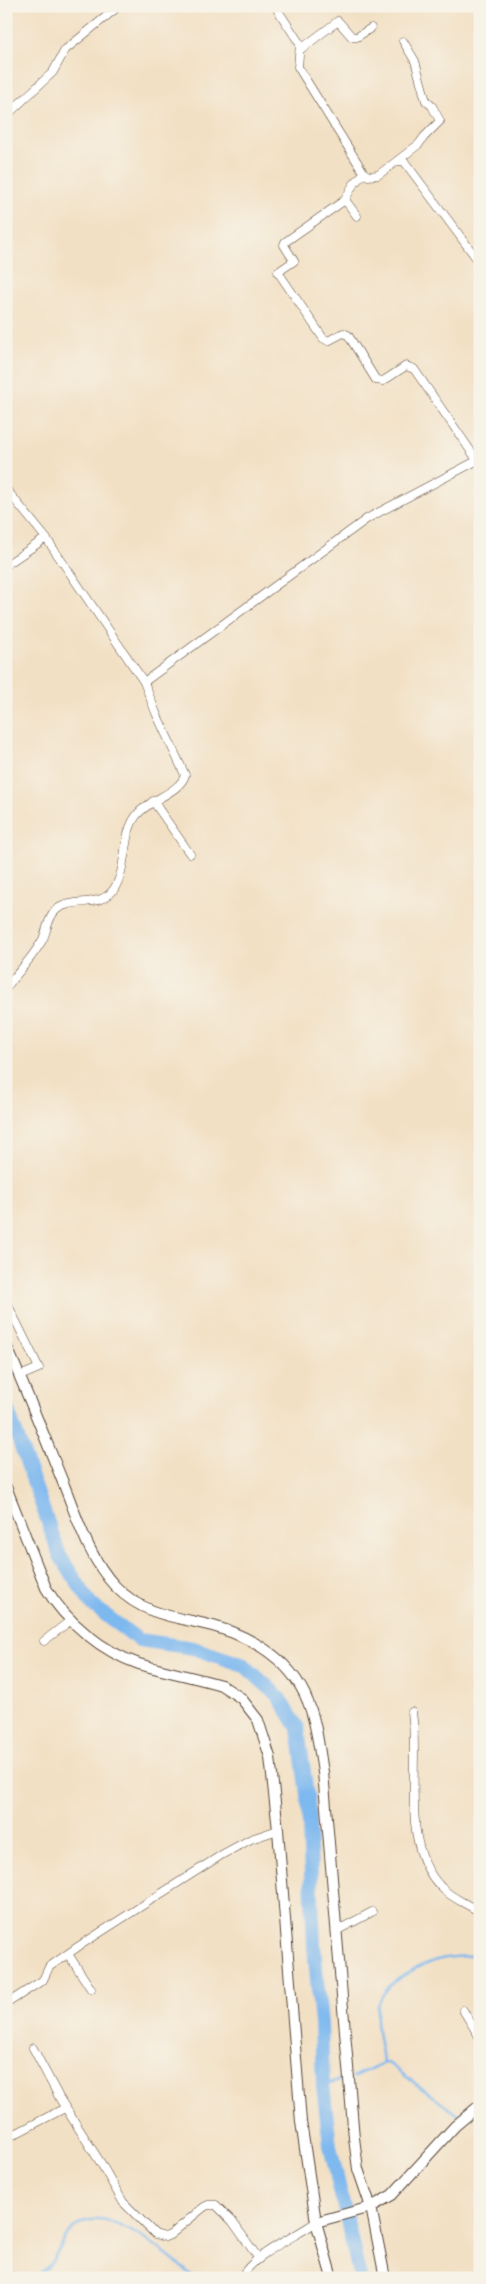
<svg xmlns="http://www.w3.org/2000/svg" width="486" height="2284" font-family="'EB Garamond',serif">
	<style>
		.lines { fill: none; stroke-linecap: round; stroke-linejoin: round }
		.stream { stroke: #7db8ef; stroke-width: 2.5 }
		.river { stroke: #7db8ef; stroke-width: 14 }
		.minor-casing { stroke: #564537; stroke-width: 9 }
		.tertiary-casing { stroke: #564537; stroke-width: 12 }
		.minor { stroke: #fff; stroke-width: 8 }
		.tertiary { stroke: #fff; stroke-width: 10 }
	</style>
	<rect width="100%" height="100%" fill="#f7f3e8"/>
	<filter id="ink" filterUnits="userSpaceOnUse"><feTurbulence type="fractalNoise" baseFrequency=".02" numOctaves="2"/><feDisplacementMap in="SourceGraphic" scale="10" xChannelSelector="R" yChannelSelector="G"/><feConvolveMatrix kernelMatrix="1 2 1 2 8 2 1 2 1" color-interpolation-filters="sRGB"/></filter>
	<filter id="wash" filterUnits="userSpaceOnUse"><feTurbulence type="fractalNoise" baseFrequency=".0096" numOctaves="4" result="noise"/><feDisplacementMap in="SourceGraphic" scale="20" xChannelSelector="R" yChannelSelector="G"/><feGaussianBlur stdDeviation="1.12" result="paint"/><feColorMatrix in="noise" values="0 0 0 0 0 0 0 0 0 0 0 0 0 0 0 0 0 1.4 0 .05"/><feComposite in="paint" operator="in"/></filter>
	<g filter="url(#wash)">
		<rect width="100%" height="100%" fill="#f2e0c4"/>
		<g class="lines">
			<g class="stream">
				<path d="M 383,2064 C 382,2045 374,2026 378,2006 C 384,1981 419,1965 441,1959 C 454,1956 467,1957 480,1954"/>
				<path d="M 353,2077 L 381,2064 L 388,2063 L 459,2116 L 465,2111"/>
				<path d="M 323,2085 L 347,2078"/>
				<path d="M 6,2272 L 28,2278"/>
				<path d="M 31,2278 C 55,2268 56,2250 70,2232 C 99,2193 169,2257 195,2278"/>
			</g>
			<path class="river" d="M 6,1405 L 60,1556 L 91,1604 L 139,1640 L 193,1648 L 244,1665 L 278,1696 L 298,1728 L 308,1802 L 314,1946 L 321,2024 L 323,2085 L 330,2146 L 360,2278"/>
		</g>
	</g>
	<g filter="url(#ink)">
		<g class="lines">
			<g class="minor-casing">
				<g id="minor">
					<path d="M 275,6 L 300,44 L 298,67 L 364,173 L 368,176 L 378,175 L 397,161 L 404,161 L 480,263"/>
					<path d="M 301,49 L 338,21 L 352,37 L 357,37 L 371,28"/>
					<path d="M 6,116 L 53,72 L 65,50 L 119,6"/>
					<path d="M 397,161 L 419,144 L 424,137 L 440,121 L 432,106 L 426,101 L 415,61 L 403,41"/>
					<path d="M 345,200 L 285,242 L 284,245 L 294,261 L 278,272 L 323,338 L 328,341 L 343,333 L 348,335 L 376,380 L 383,381 L 406,366 L 414,369 L 477,460"/>
					<path d="M 357,216 L 345,200 L 353,185 L 364,173"/>
					<path d="M 6,489 L 46,538 L 144,682 L 156,713 L 185,775 C 180,793 147,800 136,816 C 121,837 128,867 114,889 C 101,909 71,896 55,911 C 48,918 47,930 43,939 C 34,956 18,972 6,988"/>
					<path d="M 6,565 L 46,538"/>
					<path d="M 144,682 L 368,518 L 480,459"/>
					<path d="M 153,801 L 190,854"/>
					<path d="M 6,1301 L 39,1368 L 20,1376"/>
					<path d="M 44,1641 L 71,1620"/>
					<path d="M 412,1712 C 420,1765 399,1845 441,1887 C 451,1898 467,1904 480,1912"/>
					<path d="M 336,1931 L 372,1912"/>
					<path d="M 68,1954 L 91,1989"/>
					<path d="M 6,2004 L 43,1980 L 49,1967 L 79,1946 L 223,1854 L 251,1839 L 278,1830"/>
					<path d="M 463,2010 L 480,2038"/>
					<path d="M 33,2048 L 60,2099 L 102,2165 L 123,2202 L 155,2234 L 165,2237 L 170,2235 L 204,2207 L 208,2205 L 216,2205 L 232,2221 L 259,2259"/>
					<path d="M 11,2136 L 65,2108"/>
					<path d="M 241,2278 C 253,2254 294,2238 316,2222"/>
				</g>
			</g>
			<g class="tertiary-casing">
				<g id="tertiary">
					<path d="M 6,1345 C 27,1392 45,1438 64,1485 C 78,1520 89,1558 115,1586 C 138,1610 165,1616 196,1622 C 242,1631 290,1655 308,1702 C 317,1724 319,1749 323,1772 L 354,2138 L 358,2169 L 371,2207 L 385,2278"/>
					<path d="M 6,1487 L 46,1588 C 65,1621 103,1652 139,1664 C 166,1672 194,1677 221,1685 L 241,1698 L 258,1720 L 270,1757 L 278,1830 L 301,2122 L 316,2222 L 332,2278"/>
					<path d="M 316,2222 L 371,2207 L 392,2195 L 455,2126 L 480,2105"/>
				</g>
			</g>
			<use href="#minor" class="minor"/>
			<use href="#tertiary" class="tertiary"/>
		</g>
	</g>
	<rect width="486" height="2284" fill="none" stroke="#f7f3e8" stroke-width="25"/>
</svg>
